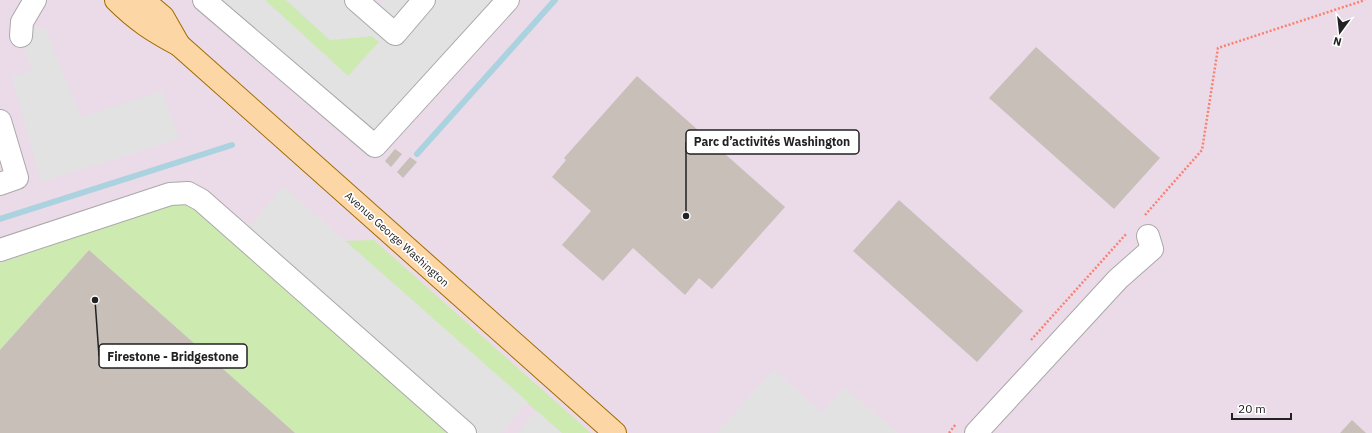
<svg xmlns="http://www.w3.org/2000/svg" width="1372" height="433" font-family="'IBM Plex Sans',sans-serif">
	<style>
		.industrial { fill: #ebdbe8 }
		.grass { fill: #cdebb0 }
		.parking { fill: #e2e2e2 }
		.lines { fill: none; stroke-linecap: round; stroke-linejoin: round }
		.stream { stroke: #aad3df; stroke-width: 6 }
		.building { fill: #c7bfb8 }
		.minor-casing { stroke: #a9a9a9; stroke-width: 24 }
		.major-casing { stroke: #a06b00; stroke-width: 24 }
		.path { stroke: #fa8072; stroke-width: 2.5; stroke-dasharray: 2 2; stroke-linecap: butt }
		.minor { stroke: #fff; stroke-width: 22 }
		.major { stroke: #fcd6a4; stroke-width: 22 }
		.labels { text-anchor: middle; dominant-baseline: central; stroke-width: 3.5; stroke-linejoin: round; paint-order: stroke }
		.street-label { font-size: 11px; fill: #222; stroke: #fff }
		.leader { fill: none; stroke: #222; stroke-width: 1.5 }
		.callout-dot { fill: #222; stroke: #fff; stroke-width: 1.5 }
		.callout { fill: #fff; stroke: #222; stroke-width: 1.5 }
		.callout-label { font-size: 12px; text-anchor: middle; font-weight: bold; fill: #222 }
	</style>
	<rect width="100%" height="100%" fill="#f2efe9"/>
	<rect class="industrial" x="0" y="0" width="1372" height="433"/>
	<g class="grass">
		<path d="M 265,0 L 286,0 L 330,40 L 372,36 L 379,42 L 348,76 Z"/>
		<path d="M 176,203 L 189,203 L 455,433 L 295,433 L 89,250 L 0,350 L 0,263 Z"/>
		<path d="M 374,240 L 591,433 L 561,433 L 345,241 Z"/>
	</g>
	<g class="parking">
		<path d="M 204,0 L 265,0 L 348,76 L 379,42 L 372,36 L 330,40 L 286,0 L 356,0 L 371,13 L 384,0 L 508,0 L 375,146 Z"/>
		<path d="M 45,27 L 81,117 L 162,91 L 179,139 L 41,182 L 12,77 L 32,70 L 18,33 Z"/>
		<path d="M 283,186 L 528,402 L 501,433 L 465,433 L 242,236 Z"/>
		<path d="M 774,370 L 822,413 L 844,388 L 898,433 L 716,433 Z"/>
		<path d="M 536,410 L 562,433 L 517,433 Z"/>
	</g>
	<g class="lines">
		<g class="stream">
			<path d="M 417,154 L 555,0"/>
			<path d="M 0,219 L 232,145"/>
		</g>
	</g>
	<g class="building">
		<path d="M 1036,47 L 1160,158 L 1114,209 L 989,98 Z"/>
		<path d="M 637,76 L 785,207 L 712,289 L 699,278 L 685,295 L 633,248 L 603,281 L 562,245 L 591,211 L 552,177 L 566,160 L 564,158 Z"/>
		<path d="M 395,149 L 402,154 L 391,167 L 385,161 Z"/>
		<path d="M 410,157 L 417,162 L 403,178 L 397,172 Z"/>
		<path d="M 899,200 L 1023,311 L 977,362 L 853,251 Z"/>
		<path d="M 89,250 L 295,433 L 0,433 L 0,350 Z"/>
		<path d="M 1352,420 L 1366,433 L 1340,433 Z"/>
	</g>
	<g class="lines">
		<g class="minor-casing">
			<g id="minor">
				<path d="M 204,0 L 375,146 L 508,0"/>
				<path d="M 356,0 L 395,34 L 424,0"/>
				<path d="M 21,36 L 22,22 L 35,0"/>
				<path d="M 0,121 L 17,178 L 0,184"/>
				<path d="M 0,250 L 170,194 L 188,193 L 201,200 L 465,433"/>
				<path d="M 976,433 L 1118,279 L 1152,249 L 1148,236"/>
			</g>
		</g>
		<g class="major-casing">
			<g id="major">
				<path d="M 116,0 C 137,21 153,31 179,45 L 615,433"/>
				<path d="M 143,0 L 163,17 L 179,45"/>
			</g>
		</g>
		<g class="path">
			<path d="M 1145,215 L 1202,150 L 1218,48 L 1365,0"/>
			<path d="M 1031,340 L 1127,233"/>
			<path d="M 949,433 L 956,424"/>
		</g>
		<use href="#minor" class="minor"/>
		<use href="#major" class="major"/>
	</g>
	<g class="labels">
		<g class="street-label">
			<text transform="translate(397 239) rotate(42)">Avenue George Washington</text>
		</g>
	</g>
	<path class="leader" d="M686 216L686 142M95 300L99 356"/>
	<g class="callout-dot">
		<circle cx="686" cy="216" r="4"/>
		<circle cx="95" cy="300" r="4"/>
	</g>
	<g class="callout">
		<rect x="686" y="130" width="173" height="24" rx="4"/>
		<rect x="99" y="344" width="148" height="24" rx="4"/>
	</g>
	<g class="callout-label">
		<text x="772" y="146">Parc d’activités Washington</text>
		<text x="173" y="361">Firestone - Bridgestone</text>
	</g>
	<g transform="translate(1340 32) rotate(195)" stroke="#ffffff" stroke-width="3" paint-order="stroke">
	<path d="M0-3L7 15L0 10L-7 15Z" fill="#222222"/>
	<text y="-6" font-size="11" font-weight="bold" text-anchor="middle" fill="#222222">N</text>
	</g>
	<path d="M1232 413v6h59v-6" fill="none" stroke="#222222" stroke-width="2"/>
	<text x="1238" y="413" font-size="12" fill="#222222" stroke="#ffffff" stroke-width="3" paint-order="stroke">20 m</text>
</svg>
